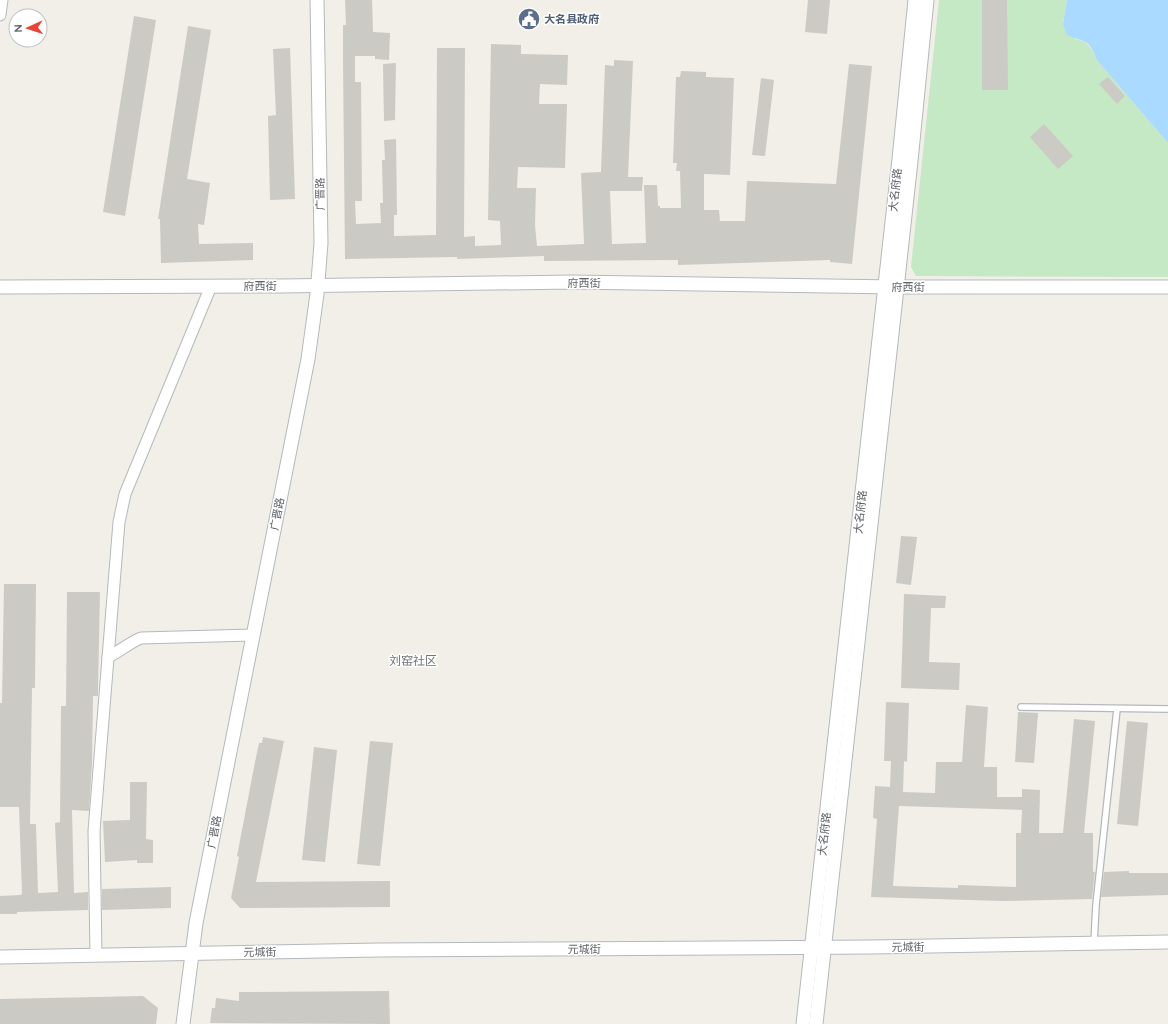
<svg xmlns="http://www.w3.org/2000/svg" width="1168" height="1024" font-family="Quicksand,'Noto Sans SC',sans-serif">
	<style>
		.green { fill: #c5e8c5 }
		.water { fill: #aadaff }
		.building { fill: #cccac5; fill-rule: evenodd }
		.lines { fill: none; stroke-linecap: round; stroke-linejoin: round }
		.service-casing { stroke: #b5b8bc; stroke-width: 8 }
		.minor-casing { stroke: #b5b8bc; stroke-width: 13 }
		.tertiary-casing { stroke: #b5b8bc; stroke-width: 15 }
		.service { stroke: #fff; stroke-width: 5.5 }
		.minor { stroke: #fff; stroke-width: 11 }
		.tertiary { stroke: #fff; stroke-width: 13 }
		.labels { text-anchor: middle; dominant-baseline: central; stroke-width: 3; stroke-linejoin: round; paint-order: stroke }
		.service-label { font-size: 11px; font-weight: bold; fill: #4e5e75; stroke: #fff; text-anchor: start }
		.street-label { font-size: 11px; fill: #5f6368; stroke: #fff }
		.neighbourhood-label { font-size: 12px; fill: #70757a; stroke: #fff }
	</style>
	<rect width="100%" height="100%" fill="#f1efe8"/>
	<path class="green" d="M 939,0 L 1067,0 L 1063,23 L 1075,39 C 1088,41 1091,47 1096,59 L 1168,143 L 1168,277 L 916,276 L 911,267 Z"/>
	<path class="water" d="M 1067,0 L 1168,0 L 1168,143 L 1096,59 C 1089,38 1085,43 1067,35 L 1063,24 Z"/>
	<g class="building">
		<path d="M 345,0 L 372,0 L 373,32 L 390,33 L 389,60 L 375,59 L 375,56 L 355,56 L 355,82 L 361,82 L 362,201 L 355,201 L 356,224 L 381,223 L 380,203 L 383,203 L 382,160 L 385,160 L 384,140 L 396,139 L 397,215 L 394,215 L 394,236 L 436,235 L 437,48 L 465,48 L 464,237 L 475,236 L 475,246 L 501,245 L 500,221 L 488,220 L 491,44 L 521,45 L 521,54 L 568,55 L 567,85 L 540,84 L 539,104 L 567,104 L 565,168 L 518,167 L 517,188 L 536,188 L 535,225 L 537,246 L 584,244 L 581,173 L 601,172 L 605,65 L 614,66 L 614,60 L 633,61 L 628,177 L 643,177 L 642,191 L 610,191 L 612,244 L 646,243 L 644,185 L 657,185 L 658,206 L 660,206 L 660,208 L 681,208 L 680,171 L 676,171 L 677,163 L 673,163 L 676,77 L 680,77 L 681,71 L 706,72 L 706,77 L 734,78 L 730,175 L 704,174 L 704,210 L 719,210 L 720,221 L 745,221 L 747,181 L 836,184 L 849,64 L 872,66 L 852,264 L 830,262 L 830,260 L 678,265 L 678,260 L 544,261 L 544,256 L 457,259 L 457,257 L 345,259 L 343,60 L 343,25 L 346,25 Z"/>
		<path d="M 808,0 L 830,0 L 827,34 L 805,32 Z"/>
		<path d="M 982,0 L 1007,0 L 1008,90 L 982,90 Z"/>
		<path d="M 134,16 L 156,20 L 125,216 L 103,212 Z"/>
		<path d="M 188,26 L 211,30 L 187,179 L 210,183 L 204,225 L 198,224 L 199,244 L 253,243 L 253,260 L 161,263 L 160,219 L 158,219 Z"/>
		<path d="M 290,48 L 295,199 L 270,200 L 268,116 L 276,115 L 273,49 Z"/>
		<path d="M 396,63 L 395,120 L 384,121 L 383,64 Z"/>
		<path d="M 1108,77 L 1125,96 L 1117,104 L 1099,84 Z"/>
		<path d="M 761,78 L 774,80 L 765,156 L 752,155 Z"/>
		<path d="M 1044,124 L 1073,156 L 1058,169 L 1030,137 Z"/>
		<path d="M 901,536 L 917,537 L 911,585 L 896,583 Z"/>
		<path d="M 4,584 L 36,584 L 35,688 L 32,688 L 30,824 L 36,824 L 38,893 L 58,892 L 55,823 L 60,822 L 61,706 L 66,706 L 67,592 L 100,592 L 98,690 L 98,696 L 93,696 L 92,763 L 89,811 L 72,810 L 74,893 L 88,892 L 88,910 L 17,912 L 17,914 L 0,914 L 0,896 L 20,895 L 22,894 L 19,807 L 0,807 L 0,703 L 2,703 Z"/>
		<path d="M 904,594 L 946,596 L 945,608 L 931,608 L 929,662 L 960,663 L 959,690 L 901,688 Z"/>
		<path d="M 886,702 L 909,703 L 907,762 L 904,761 L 903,792 L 935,793 L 936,762 L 962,762 L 966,705 L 988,707 L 984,767 L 997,767 L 997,797 L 1022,797 L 1022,789 L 1040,790 L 1039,833 L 1063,833 L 1074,719 L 1095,721 L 1084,833 L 1093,833 L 1093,872 L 1095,872 L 1092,899 L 1002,901 L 871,897 L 877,819 L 873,818 L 875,786 L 890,787 L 891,761 L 884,761 ZM 899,806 L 1022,810 L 1021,833 L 1016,833 L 1016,887 L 958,885 L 958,888 L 893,886 Z"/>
		<path d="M 1018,712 L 1038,713 L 1034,763 L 1015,762 Z"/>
		<path d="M 1127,721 L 1148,723 L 1138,826 L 1117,824 Z"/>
		<path d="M 263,737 L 284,741 L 256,882 L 390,881 L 390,907 L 240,908 L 231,898 L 239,857 L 237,856 L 255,762 L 259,743 L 262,743 Z"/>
		<path d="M 370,741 L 393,743 L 380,866 L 357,864 Z"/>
		<path d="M 314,747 L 337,750 L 325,862 L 302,860 Z"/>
		<path d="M 130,782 L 147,782 L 146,839 L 153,840 L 153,863 L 137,863 L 137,860 L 105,862 L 103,821 L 130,820 Z"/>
		<path d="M 1129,871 L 1129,873 L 1168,873 L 1168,895 L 1101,897 L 1104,872 Z"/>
		<path d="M 171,887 L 171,908 L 102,910 L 102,889 Z"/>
		<path d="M 389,991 L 390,1024 L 210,1023 L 212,1008 L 215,1008 L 216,998 L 239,1001 L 239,992 Z"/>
		<path d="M 143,996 L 158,1008 L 156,1024 L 0,1024 L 0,999 Z"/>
	</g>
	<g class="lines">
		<g class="service-casing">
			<g id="service">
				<path d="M 1021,707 L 1168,709"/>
				<path d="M 1094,943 L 1096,905 L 1117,709"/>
			</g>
		</g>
		<g class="minor-casing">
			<g id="minor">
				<path d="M 0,15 L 2,0"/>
				<path d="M 108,657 C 120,651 129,643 141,638 L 253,635"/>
				<path d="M 96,955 L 94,831 L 119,522 L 125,494 L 211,286"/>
			</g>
		</g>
		<g class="tertiary-casing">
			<g id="tertiary">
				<path d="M 0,287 L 281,286 L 572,282 L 897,287 L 1168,287"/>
				<path d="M 0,957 L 379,950 L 871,947 L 1168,942"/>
				<path d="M 183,1024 L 196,923 L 308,359 L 317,294 L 321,243 L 317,0"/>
				<path d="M 803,1024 L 899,159 L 915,0"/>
				<path d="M 816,1024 L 911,161 L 927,0"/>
			</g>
		</g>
		<use href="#service" class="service"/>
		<use href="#minor" class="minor"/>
		<use href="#tertiary" class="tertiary"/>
	</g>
	<defs>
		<g id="civic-disc" transform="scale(1.15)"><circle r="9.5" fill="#5c6f8a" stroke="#fff"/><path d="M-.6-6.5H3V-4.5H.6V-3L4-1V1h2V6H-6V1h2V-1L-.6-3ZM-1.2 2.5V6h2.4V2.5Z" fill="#fff"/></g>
	</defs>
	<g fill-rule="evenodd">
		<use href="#civic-disc" x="529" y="19"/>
	</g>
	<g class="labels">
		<g class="service-label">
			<text x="544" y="19">大名县政府</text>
		</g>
		<g class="street-label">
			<text transform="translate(895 190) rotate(-84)">大名府路</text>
			<text transform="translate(320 194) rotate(-91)">广晋路</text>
			<text x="584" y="283">府西街</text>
			<text x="260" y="286">府西街</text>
			<text x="908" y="287">府西街</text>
			<text transform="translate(860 512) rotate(-84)">大名府路</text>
			<text transform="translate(277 514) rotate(-79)">广晋路</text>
			<text transform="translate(214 832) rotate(-79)">广晋路</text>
			<text transform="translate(824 834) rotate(-84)">大名府路</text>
			<text transform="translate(908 947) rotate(-1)">元城街</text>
			<text x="584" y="949">元城街</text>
			<text transform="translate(260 952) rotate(-1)">元城街</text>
		</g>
		<g class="neighbourhood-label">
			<text x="413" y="660">刘窑社区</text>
		</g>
	</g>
	<g transform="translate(28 28) rotate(267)"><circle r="19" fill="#ffffff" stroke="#bfc1c3"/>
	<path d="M0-3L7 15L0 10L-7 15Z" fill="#ea4335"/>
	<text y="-6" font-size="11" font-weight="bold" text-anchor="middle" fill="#5f6368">N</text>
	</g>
</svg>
